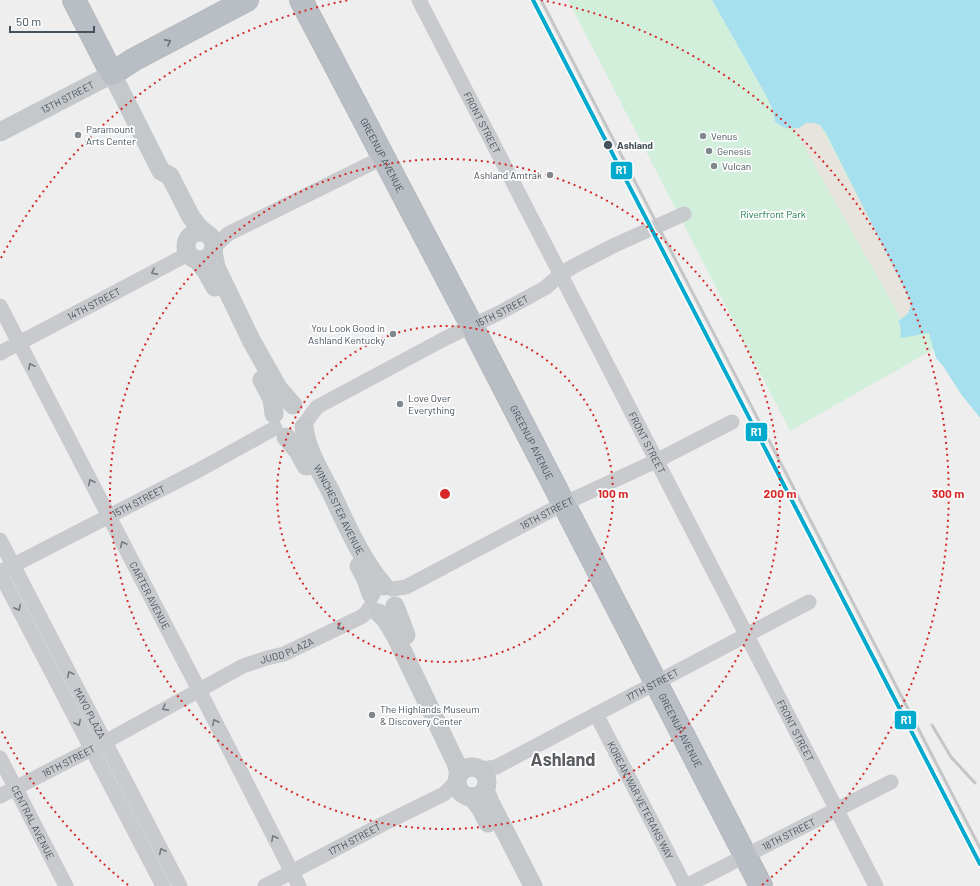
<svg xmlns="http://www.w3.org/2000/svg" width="980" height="886" font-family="Barlow,sans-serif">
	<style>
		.green { fill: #d2efdc }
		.sand { fill: #e7e3dd }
		.water { fill: #a6dfed }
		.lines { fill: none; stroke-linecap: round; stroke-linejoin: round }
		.highway-casing { stroke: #b3b8be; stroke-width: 24 }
		.minor { stroke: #c8cacd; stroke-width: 15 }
		.major { stroke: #c4c8cb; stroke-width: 19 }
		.highway { stroke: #b9bec4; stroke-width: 22 }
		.rail { stroke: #c3c5c7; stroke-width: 3 }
		.rail-1-casing { stroke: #fff; stroke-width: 7 }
		.rail-1 { stroke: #00a9ce; stroke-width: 4 }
		.oneway { stroke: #68727a }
		.oneway2 { stroke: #737b83 }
		.ring { fill: none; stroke: #d62828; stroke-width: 2; stroke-dasharray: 2 4 }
		.poi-dot { fill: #80888e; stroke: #fff; stroke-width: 1.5 }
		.stop-dot { fill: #45515b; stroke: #fff; stroke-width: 1.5 }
		.labels { text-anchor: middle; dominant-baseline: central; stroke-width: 3.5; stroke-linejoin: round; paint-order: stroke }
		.street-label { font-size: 10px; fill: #45515b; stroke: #fff }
		.poi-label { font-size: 10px; fill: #45515b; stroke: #fff; text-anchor: start }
		.stop-label { font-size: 10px; font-weight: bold; fill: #45515b; stroke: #fff; text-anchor: start }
		.park-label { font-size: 10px; fill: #157d48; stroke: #fff }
		.town-label { font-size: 18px; font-weight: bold; fill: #5a5e62; stroke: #fff }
		.centre { fill: #d62828; stroke: #fff; stroke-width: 2 }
		.ring-label { font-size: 12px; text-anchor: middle; font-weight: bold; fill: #d62828; stroke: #fff; stroke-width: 3.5; stroke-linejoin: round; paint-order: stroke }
		.line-badge { stroke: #fff; stroke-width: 1.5 }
		.badge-label { font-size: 11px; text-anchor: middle; font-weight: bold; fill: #fff }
	</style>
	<rect width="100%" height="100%" fill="#efeeee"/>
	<path class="green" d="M 568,0 L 712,0 L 763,90 L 772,108 L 775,122 L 785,128 L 799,128 L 815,123 L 820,125 L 826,133 L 909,297 L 900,325 L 901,337 L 929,333 L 934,349 L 790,431 Z"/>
	<path class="sand" d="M 815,116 L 918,310 L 903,322 L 793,127 Z"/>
	<path class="water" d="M 712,0 L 980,0 L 980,418 L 961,394 L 943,366 L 936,358 L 929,333 L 901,338 L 900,325 L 898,321 C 906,317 911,311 911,302 L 826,133 L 820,125 L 815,123 L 806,123 L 799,128 L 785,128 L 775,122 L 772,108 L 763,90 Z"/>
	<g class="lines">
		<g class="highway-casing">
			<g id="highway">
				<path d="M 74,0 L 112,74 L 133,60 L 247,0"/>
				<path id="s16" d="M 301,0 L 472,326 L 761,886"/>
			</g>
		</g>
		<g class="minor">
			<path id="s1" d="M 419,0 L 876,886"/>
			<path d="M 215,246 L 228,234 L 242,227 L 384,157"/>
			<path id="s2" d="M 0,306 L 199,690 L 299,886"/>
			<path id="s3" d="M 0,353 L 188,254"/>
			<path id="s4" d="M 306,422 L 317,407 L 446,338 L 499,313 L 545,288 L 561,274 L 574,266 L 615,245 L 684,214"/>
			<path id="s5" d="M 0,540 L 180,886"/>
			<path id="s6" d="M 4,570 L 199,470 L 275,428"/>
			<path d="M 0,573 L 163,886"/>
			<path id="s7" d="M 392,589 L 406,587 L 563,504 L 656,461 L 732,422"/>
			<path id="s8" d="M 596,714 L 685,886"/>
			<path id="s9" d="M 0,758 L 66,886"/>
			<path id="s10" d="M 481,769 L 496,767 L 809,602"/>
			<path id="s11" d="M 0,796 L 105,742 L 243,666 L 267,658 L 284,654 L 361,617 L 366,613 L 371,606"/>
			<path id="s12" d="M 265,886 L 381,825 L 444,794 L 457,781"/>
			<path id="s13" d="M 686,886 L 891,782"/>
		</g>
		<g class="major">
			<path id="s14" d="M 0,132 L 112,74 L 161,171 L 170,176 L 191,217 L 198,226 L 204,232"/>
			<circle cx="200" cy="246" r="14"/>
			<path d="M 213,252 L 216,267 L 251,340 L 278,388 L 293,405"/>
			<path d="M 197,260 L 206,271 L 215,287"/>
			<path d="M 262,380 L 272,399 L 274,414"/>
			<path id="s15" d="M 304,427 C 307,451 320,471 331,492 C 346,524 361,559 384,586"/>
			<path d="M 286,437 L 298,451 L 306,466"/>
			<path d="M 359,566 L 366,579 L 371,594"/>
			<path d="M 395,606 L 406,635"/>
			<path d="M 379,613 L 386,620 L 396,637 L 456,763 L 459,774"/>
			<circle cx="472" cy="782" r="15"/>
			<path d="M 485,790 L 490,802 L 533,886"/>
			<path d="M 472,797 L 481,809 L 488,823"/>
		</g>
		<use href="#highway" class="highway"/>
		<g class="rail">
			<path d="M 541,0 L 980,848"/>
			<path d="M 932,725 L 951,757 L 975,783"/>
		</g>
		<g class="rail-1-casing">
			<path id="rail-1" d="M 533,0 L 980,864"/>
		</g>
		<use href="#rail-1" class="rail-1"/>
	</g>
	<defs><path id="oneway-chevron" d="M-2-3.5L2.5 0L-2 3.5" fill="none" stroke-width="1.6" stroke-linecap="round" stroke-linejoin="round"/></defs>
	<use class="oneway" href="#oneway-chevron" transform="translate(168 42) rotate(-28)"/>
	<g class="oneway2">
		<use href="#oneway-chevron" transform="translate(154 272) rotate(152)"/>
		<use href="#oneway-chevron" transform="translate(31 366) rotate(-117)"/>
		<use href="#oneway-chevron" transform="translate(91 482) rotate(-117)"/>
		<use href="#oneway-chevron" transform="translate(123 544) rotate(-117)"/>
		<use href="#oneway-chevron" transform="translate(18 608) rotate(63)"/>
		<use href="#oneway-chevron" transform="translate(340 627) rotate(154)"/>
		<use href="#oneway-chevron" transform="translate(70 674) rotate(-117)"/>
		<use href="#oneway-chevron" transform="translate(165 708) rotate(152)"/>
		<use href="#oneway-chevron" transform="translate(215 722) rotate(-117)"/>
		<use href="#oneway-chevron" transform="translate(78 723) rotate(63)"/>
		<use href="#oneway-chevron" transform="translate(274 838) rotate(-117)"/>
		<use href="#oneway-chevron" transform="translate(162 851) rotate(-117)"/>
	</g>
	<g class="ring">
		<circle cx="445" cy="494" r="168"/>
		<circle cx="445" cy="494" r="335"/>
		<path d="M128 885A503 503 0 0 1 1 730M1 258A503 503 0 0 1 349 0M541 0A503 503 0 0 1 762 885"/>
	</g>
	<g class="poi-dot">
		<circle cx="78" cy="135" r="4"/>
		<circle cx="703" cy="136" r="4"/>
		<circle cx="709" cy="151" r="4"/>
		<circle cx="714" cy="166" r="4"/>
		<circle cx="550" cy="175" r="4"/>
		<circle cx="393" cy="334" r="4"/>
		<circle cx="400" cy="404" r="4"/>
		<circle cx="372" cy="715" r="4"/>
	</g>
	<circle class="stop-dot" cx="608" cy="145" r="5"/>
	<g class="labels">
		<g class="street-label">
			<text stroke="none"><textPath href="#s14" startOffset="76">13TH STREET</textPath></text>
			<text stroke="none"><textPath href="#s1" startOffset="138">FRONT STREET</textPath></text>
			<text stroke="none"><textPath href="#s16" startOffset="175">GREENUP AVENUE</textPath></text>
			<text stroke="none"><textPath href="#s3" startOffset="106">14TH STREET</textPath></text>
			<text stroke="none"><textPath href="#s4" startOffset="227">15TH STREET</textPath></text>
			<text stroke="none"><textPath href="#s16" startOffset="499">GREENUP AVENUE</textPath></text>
			<text stroke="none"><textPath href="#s1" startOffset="498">FRONT STREET</textPath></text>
			<text stroke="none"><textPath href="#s6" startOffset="151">15TH STREET</textPath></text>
			<text stroke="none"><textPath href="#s15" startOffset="90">WINCHESTER AVENUE</textPath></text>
			<text stroke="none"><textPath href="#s7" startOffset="173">16TH STREET</textPath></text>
			<text stroke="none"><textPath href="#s2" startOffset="326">CARTER AVENUE</textPath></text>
			<text stroke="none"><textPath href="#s11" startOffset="322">JUDD PLAZA</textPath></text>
			<text stroke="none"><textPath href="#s10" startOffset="192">17TH STREET</textPath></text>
			<text stroke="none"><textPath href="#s5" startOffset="195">MAYO PLAZA</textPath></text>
			<text stroke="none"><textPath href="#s16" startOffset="823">GREENUP AVENUE</textPath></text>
			<text stroke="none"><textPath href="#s1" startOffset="822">FRONT STREET</textPath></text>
			<text stroke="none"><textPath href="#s11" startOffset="77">16TH STREET</textPath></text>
			<text stroke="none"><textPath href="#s8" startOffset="97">KOREAN WAR VETERANS WAY</textPath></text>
			<text stroke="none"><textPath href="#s9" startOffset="72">CENTRAL AVENUE</textPath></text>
			<text stroke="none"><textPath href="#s13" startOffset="115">18TH STREET</textPath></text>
			<text stroke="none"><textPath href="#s12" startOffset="101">17TH STREET</textPath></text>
		</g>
		<g class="poi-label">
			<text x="86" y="129">Paramount<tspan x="86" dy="12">Arts Center</tspan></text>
			<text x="711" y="136">Venus</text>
			<text x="717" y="151">Genesis</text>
			<text x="722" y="166">Vulcan</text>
			<text x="542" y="175" text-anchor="end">Ashland Amtrak</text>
			<text x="385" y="328" text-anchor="end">You Look Good in<tspan x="385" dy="12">Ashland Kentucky</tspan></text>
			<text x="408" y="398">Love Over<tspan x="408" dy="12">Everything</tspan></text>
			<text x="380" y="709">The Highlands Museum<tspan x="380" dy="12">&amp; Discovery Center</tspan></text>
		</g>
		<g class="stop-label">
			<text x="617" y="145">Ashland</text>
		</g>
		<g class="park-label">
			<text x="773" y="214">Riverfront Park</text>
		</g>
		<g class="town-label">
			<text x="563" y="759">Ashland</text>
		</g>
	</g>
	<circle cx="445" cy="494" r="6" class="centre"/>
	<g class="ring-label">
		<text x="613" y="498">100 m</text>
		<text x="780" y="498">200 m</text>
		<text x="948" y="498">300 m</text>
	</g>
	<g class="line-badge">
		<rect x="610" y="161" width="23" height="19" rx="4" fill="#00a9ce"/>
		<rect x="745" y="422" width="23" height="20" rx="4" fill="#00a9ce"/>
		<rect x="894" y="710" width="23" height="20" rx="4" fill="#00a9ce"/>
	</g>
	<g class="badge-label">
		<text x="621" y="174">R1</text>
		<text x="756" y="436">R1</text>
		<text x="906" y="724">R1</text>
	</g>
	<path d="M10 26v6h84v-6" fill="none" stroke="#45515b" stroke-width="2"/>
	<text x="16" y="26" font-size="12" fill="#45515b" stroke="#ffffff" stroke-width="3" paint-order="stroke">50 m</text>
</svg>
